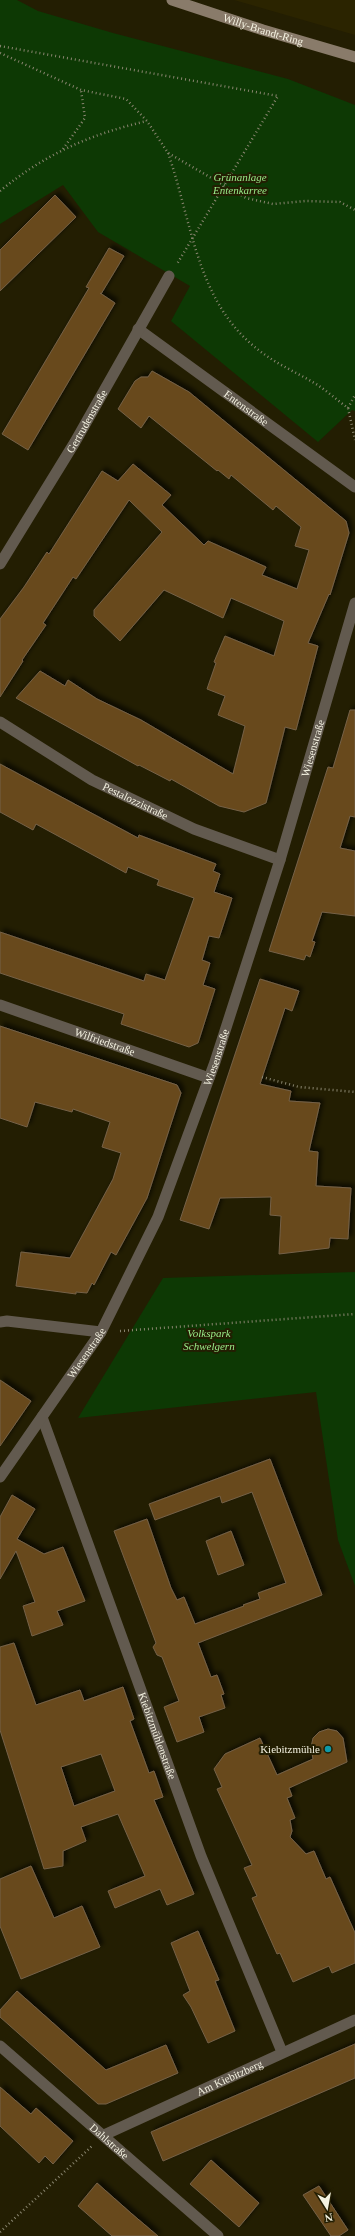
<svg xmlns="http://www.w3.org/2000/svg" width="355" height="2236" font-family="'Times New Roman',serif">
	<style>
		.built { fill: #2b2400 }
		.green { fill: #0d3904 }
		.building { fill: #68491b; stroke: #756148; fill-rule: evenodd; filter: url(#shadow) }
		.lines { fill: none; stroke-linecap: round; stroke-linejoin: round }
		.path { stroke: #89856f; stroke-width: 2.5; stroke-dasharray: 1 3; stroke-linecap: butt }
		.minor { stroke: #625a4f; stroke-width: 11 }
		.secondary { stroke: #897b6a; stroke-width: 11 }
		.culture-dot { fill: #0f9aa8; stroke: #231e02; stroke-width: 1.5 }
		.labels { text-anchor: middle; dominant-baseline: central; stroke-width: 4; stroke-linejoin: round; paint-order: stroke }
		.street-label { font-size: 11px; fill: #f4f2e1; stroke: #231e02 }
		.park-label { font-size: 11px; font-style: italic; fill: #99ec8a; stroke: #231e02 }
		.poi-label { font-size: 11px; fill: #f4f2e1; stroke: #231e02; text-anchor: end }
	</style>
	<defs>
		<filter id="shadow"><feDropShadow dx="3.5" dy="-3.5" stdDeviation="2" flood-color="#0009"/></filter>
	</defs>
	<rect width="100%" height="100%" fill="#231e02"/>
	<path class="built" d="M 234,0 L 355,0 L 355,35 Z"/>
	<g class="green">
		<path d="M 0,0 L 17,0 L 38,11 L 113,33 L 288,79 L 355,105 L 355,411 L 352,410 L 318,442 L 171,321 L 190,286 L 98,232 L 63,185 L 0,224 Z"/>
		<path d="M 355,1272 L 355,1586 L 338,1540 L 316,1392 L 78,1418 L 163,1278 Z"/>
	</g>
	<g class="building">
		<path d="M 55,195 L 76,217 L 0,291 L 0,250 Z"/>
		<path d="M 109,248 L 124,256 L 101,294 L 100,293 L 115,303 L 28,450 L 2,434 L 89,288 L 86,287 Z"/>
		<path d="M 152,371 L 189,392 L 346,521 L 349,533 L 330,595 L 329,594 L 308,643 L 318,646 L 296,730 L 285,727 L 266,803 L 244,812 L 219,806 L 171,779 L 170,781 L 139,765 L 138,766 L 16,698 L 40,671 L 65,686 L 68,680 L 97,699 L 141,720 L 233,774 L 245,726 L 218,715 L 225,696 L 207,689 L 216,663 L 214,662 L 225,636 L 274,656 L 284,621 L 231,598 L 223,618 L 164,590 L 120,641 L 94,616 L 94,610 L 162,532 L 129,500 L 76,579 L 73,577 L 43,623 L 46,625 L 22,660 L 23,661 L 0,697 L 0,619 L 24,587 L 47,552 L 49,554 L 102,471 L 118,481 L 133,464 L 171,495 L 162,505 L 204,545 L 208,541 L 266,567 L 262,575 L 297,589 L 309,550 L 295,546 L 301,527 L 276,506 L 273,510 L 231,475 L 229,479 L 218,470 L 217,471 L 149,416 L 141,428 L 118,409 L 135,381 L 141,377 L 148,377 Z"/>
		<path d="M 350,710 L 355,710 L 355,817 L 350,816 L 340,848 L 355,851 L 355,916 L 322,912 L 312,941 L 315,942 L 310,957 L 306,955 L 304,960 L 269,951 L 328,767 L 333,768 Z"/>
		<path d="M 0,764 L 138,838 L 139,835 L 216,864 L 213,871 L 220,874 L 214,892 L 232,898 L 219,938 L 209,936 L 202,960 L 210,963 L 203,985 L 215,989 L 198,1043 L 189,1047 L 121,1024 L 124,1014 L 0,973 L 0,932 L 144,981 L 146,974 L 165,980 L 194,898 L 157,885 L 159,880 L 128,867 L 126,873 L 36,824 L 33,830 L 0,812 Z"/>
		<path d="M 260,979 L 299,991 L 292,1011 L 285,1008 L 260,1084 L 291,1091 L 289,1101 L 320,1103 L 309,1151 L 318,1152 L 316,1186 L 351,1188 L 348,1239 L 330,1238 L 329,1248 L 279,1254 L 281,1216 L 270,1215 L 271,1197 L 220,1198 L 209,1229 L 180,1220 Z"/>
		<path d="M 0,1026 L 177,1085 L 181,1093 L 147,1198 L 116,1255 L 111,1252 L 94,1285 L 92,1283 L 87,1293 L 76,1292 L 76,1294 L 16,1286 L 21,1252 L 70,1258 L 113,1179 L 121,1153 L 102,1147 L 110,1122 L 73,1109 L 72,1112 L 35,1102 L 27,1127 L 0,1118 Z"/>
		<path d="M 0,1380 L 31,1401 L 0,1446 Z"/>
		<path d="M 270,1459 L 322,1595 L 198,1643 L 211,1677 L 217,1675 L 224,1694 L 221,1695 L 225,1708 L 199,1717 L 204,1732 L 177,1742 L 164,1707 L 179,1701 L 162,1657 L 157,1655 L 153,1647 L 156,1643 L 114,1531 L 147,1519 L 171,1588 L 177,1600 L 184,1597 L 195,1624 L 244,1606 L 243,1605 L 260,1599 L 258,1593 L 286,1583 L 252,1492 L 222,1503 L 220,1496 L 155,1520 L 149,1504 Z"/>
		<path d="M 12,1495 L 35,1509 L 17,1539 L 44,1554 L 63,1547 L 85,1601 L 57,1611 L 63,1625 L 32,1636 L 23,1606 L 35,1602 L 16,1551 L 0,1579 L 0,1517 Z"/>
		<path d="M 231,1531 L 244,1565 L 218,1575 L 206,1541 Z"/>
		<path d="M 14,1643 L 36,1705 L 80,1690 L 84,1701 L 123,1687 L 134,1719 L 130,1721 L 149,1773 L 154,1771 L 163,1797 L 154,1800 L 194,1894 L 167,1905 L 160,1889 L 115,1908 L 108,1891 L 145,1876 L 118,1814 L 81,1827 L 86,1841 L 63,1851 L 63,1866 L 44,1869 L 0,1730 L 0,1647 ZM 101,1754 L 115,1791 L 74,1806 L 61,1767 Z"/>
		<path d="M 328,1729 L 337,1731 L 343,1738 L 347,1762 L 289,1788 L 292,1796 L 287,1798 L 295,1818 L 290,1820 L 292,1831 L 290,1837 L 306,1854 L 314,1851 L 326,1879 L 330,1877 L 355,1933 L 355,1963 L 332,1973 L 329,1966 L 293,1982 L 280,1953 L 277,1954 L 252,1898 L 257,1896 L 244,1868 L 252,1865 L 217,1789 L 222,1787 L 214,1769 L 225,1754 L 260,1738 L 277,1775 L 313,1759 L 311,1747 L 313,1738 L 319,1732 Z"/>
		<path d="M 31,1866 L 54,1918 L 82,1906 L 100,1947 L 21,1979 L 0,1926 L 0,1879 Z"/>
		<path d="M 198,1931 L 219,1980 L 215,1981 L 235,2031 L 208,2043 L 191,2007 L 183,1995 L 190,1991 L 171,1943 Z"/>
		<path d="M 17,1991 L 106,2070 L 166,2045 L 178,2073 L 106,2104 L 98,2104 L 0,2017 L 0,2010 Z"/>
		<path d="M 355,2044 L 355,2078 L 163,2161 L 151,2132 Z"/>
		<path d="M 0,2087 L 31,2114 L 36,2108 L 73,2141 L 53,2164 L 45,2156 L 39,2163 L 0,2126 Z"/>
		<path d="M 211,2160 L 259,2203 L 239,2227 L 190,2184 Z"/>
		<path d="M 97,2183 L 132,2214 L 158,2236 L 112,2236 L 78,2206 Z"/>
		<path d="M 319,2186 L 348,2230 L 339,2236 L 331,2236 L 303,2195 Z"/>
	</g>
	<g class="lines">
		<g class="path">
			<path d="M 0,46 L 278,96 L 177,264"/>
			<path d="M 0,53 L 81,90 L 126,99 L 147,121 L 168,153 L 246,198 L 273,204 L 305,201 L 340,202 L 355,210"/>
			<path d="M 63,149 L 85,118 L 81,90"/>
			<path d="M 168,153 C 192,221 196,300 256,348 C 274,363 296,372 316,384 C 327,391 337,400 348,408 L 355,440"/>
			<path d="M 0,191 C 45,154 91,134 147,121"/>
			<path d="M 348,408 L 355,395"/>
			<path d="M 262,1077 L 299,1087 L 355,1092"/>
			<path d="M 120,1331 L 355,1314"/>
			<path d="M 0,2232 L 92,2146"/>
		</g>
		<g class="minor">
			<path id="s1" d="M 138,329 L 355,487"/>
			<path id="s2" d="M 0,564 L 75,442 L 169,276"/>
			<path id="s3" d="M 0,722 L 92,780 L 194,829 L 280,860"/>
			<path id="s4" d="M 0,1005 L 209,1078"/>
			<path d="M 0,1322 L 7,1321 L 101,1332"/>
			<path id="s5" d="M 42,1417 L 201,1856 L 282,2052"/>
			<path id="s6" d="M 0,1477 L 101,1332 L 158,1217 L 215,1062 L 280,860 L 355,603"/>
			<path id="s7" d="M 0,2046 L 218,2236"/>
			<path id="s8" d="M 104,2135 L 355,2020"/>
		</g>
		<path class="secondary" id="s9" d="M 172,0 L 263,30 L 355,57"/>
	</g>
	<circle class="culture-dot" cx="328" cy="1749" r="4"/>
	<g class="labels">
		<g class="street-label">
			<text stroke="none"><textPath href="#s9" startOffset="96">Willy-Brandt-Ring</textPath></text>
			<text stroke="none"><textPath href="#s1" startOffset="134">Entenstraße</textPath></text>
			<text stroke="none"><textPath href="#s2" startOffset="167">Gertrudenstraße</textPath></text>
			<text stroke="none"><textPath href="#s6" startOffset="799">Wiesenstraße</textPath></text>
			<text stroke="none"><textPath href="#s3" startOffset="157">Pestalozzistraße</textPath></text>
			<text stroke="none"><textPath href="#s4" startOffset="111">Wilfriedstraße</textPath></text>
			<text stroke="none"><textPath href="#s6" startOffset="475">Wiesenstraße</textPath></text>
			<text stroke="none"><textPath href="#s6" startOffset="151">Wiesenstraße</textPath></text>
			<text stroke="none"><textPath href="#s5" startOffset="339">Kiebitzmühlenstraße</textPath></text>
			<text stroke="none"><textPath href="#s8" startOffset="138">Am Kiebitzberg</textPath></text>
			<text stroke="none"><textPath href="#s7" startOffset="145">Dahlstraße</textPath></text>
		</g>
		<g class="park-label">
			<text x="240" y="177">Grünanlage<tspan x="240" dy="13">Entenkarree</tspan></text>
			<text x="209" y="1333">Volkspark<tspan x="209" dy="13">Schwelgern</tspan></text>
		</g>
		<g class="poi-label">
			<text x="320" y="1749">Kiebitzmühle</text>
		</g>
	</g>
	<g transform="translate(327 2208) rotate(169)" stroke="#231e02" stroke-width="3" paint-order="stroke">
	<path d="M0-3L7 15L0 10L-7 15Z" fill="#f4f2e1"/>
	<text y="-6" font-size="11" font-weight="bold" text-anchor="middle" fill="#f4f2e1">N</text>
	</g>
</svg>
